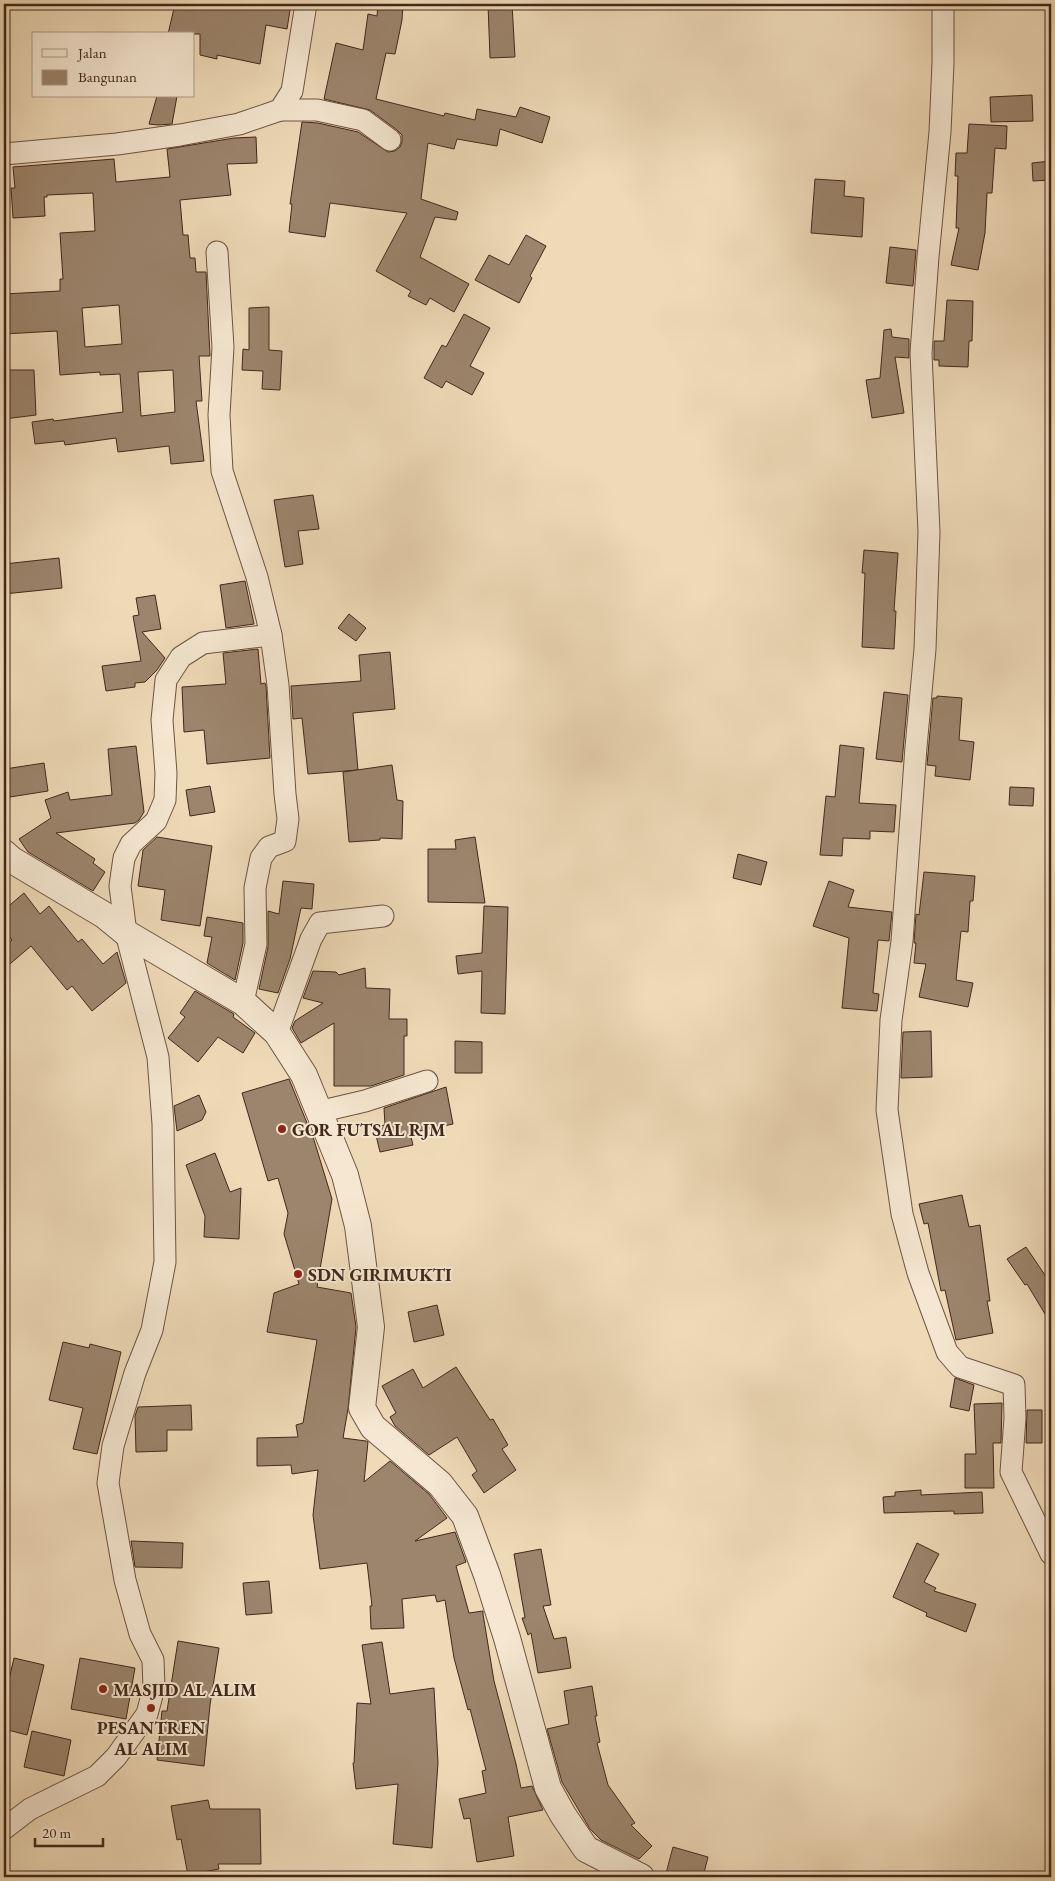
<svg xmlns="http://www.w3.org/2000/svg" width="1055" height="1881" font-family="'EB Garamond',serif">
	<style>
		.building { fill: #9c856d; stroke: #42281b; fill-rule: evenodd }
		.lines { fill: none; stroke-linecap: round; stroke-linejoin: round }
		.minor-casing { stroke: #6d5442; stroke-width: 23 }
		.tertiary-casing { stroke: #6d5442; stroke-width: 28 }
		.minor { stroke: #f5e7d1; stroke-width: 21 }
		.tertiary { stroke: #f5e7d1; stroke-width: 26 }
		.poi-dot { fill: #8f2418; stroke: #f5e7d1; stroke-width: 2 }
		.labels { text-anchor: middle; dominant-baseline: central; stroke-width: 4; stroke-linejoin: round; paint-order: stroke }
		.poi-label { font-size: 18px; font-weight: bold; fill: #42281b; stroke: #f5e7d1; text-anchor: start }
	</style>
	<rect width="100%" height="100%" fill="#efdab8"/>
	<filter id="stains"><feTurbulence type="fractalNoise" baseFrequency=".004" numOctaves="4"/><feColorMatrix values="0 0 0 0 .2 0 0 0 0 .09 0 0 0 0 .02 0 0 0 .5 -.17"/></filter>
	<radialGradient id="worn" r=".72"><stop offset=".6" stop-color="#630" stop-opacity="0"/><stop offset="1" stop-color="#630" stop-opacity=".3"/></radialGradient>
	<g class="building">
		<path d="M 175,4 L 291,4 L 287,29 L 266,25 L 260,64 L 217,55 L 217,59 L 200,55 L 200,34 L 168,34 Z"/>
		<path d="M 378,4 L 403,4 L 402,20 L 395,54 L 386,53 L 376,99 L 444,116 L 445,113 L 475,120 L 477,109 L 516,117 L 520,107 L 550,117 L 542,143 L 500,129 L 497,146 L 457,139 L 454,149 L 428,143 L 421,199 L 458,212 L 456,220 L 435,217 L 420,257 L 469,284 L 454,312 L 430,298 L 426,305 L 408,296 L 411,291 L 376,271 L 407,213 L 330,203 L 325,237 L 289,232 L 292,204 L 290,204 L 302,122 L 318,123 L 358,132 L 388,152 L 395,151 L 400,147 L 402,142 L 402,135 L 397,130 L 370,110 L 324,99 L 336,43 L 363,50 L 368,14 L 377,16 Z"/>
		<path d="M 488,4 L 512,4 L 515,57 L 490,58 Z"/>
		<path d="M 1032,95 L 1033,121 L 991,122 L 990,97 Z"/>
		<path d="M 157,96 L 177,96 L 172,124 L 158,125 L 149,124 Z"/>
		<path d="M 969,124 L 1007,126 L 1006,149 L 995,148 L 992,193 L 987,193 L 985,233 L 978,270 L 951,265 L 959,228 L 956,228 L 958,176 L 955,176 L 956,153 L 967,153 Z"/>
		<path d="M 256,137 L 257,163 L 227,164 L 231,195 L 180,200 L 183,235 L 188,235 L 190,258 L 195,258 L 196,272 L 206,272 L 210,356 L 199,356 L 202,401 L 196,401 L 204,461 L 171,464 L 169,446 L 118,452 L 116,438 L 65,445 L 64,441 L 35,444 L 32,422 L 53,419 L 54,421 L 123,412 L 120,374 L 100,375 L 100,372 L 60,375 L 57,331 L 4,334 L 4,294 L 60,291 L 60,279 L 63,279 L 60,233 L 95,231 L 93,193 L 47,195 L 47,197 L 44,197 L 45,216 L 13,218 L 11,188 L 15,188 L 13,167 L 114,159 L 116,182 L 170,177 L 167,149 L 234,138 ZM 119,305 L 122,344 L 85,347 L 82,308 ZM 173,370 L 175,412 L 141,416 L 138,372 Z"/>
		<path d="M 1051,161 L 1051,180 L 1033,181 L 1032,163 Z"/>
		<path d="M 815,179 L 845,181 L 844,196 L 864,198 L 862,237 L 811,233 Z"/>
		<path d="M 526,235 L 546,246 L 530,276 L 532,278 L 519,303 L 475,280 L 489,255 L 509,265 Z"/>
		<path d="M 890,247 L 916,250 L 913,286 L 886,283 Z"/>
		<path d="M 947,300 L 973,301 L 972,341 L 969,341 L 968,367 L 939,366 L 939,360 L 934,360 L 934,341 L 944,341 Z"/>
		<path d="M 269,307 L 269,350 L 282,351 L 280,390 L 262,389 L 263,371 L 242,370 L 243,349 L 249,350 L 249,308 Z"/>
		<path d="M 464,314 L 490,328 L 470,366 L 484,373 L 472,395 L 446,381 L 442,388 L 424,378 L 442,345 L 446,347 Z"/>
		<path d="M 891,329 L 892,337 L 909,339 L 909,358 L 895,357 L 904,413 L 872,418 L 866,380 L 880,378 L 884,330 Z"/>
		<path d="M 4,370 L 34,370 L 36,415 L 4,419 Z"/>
		<path d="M 313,495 L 319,529 L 298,531 L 303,564 L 285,567 L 274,500 Z"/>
		<path d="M 864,550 L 898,553 L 894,611 L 896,611 L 894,649 L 862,647 L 865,573 L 862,573 Z"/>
		<path d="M 59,558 L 62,588 L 4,594 L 4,564 Z"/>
		<path d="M 245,581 L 254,624 L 226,628 L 220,585 Z"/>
		<path d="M 155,595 L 161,629 L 142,632 L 165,658 L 157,670 L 145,682 L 135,683 L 135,687 L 106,691 L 102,666 L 141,661 L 133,616 L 139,615 L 136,598 Z"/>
		<path d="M 349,614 L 366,628 L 356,641 L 338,628 Z"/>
		<path d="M 258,649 L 261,684 L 265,683 L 266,686 L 270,758 L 207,764 L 204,730 L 184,732 L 182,687 L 226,684 L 223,653 Z"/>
		<path d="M 390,652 L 395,709 L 353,713 L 358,770 L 308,774 L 302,718 L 293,719 L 291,686 L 361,681 L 359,655 Z"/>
		<path d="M 884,692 L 908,695 L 902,762 L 876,759 Z"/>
		<path d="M 937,696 L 962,698 L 959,740 L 974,742 L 970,780 L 935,776 L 936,766 L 927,765 L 933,698 L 937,698 Z"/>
		<path d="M 840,745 L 864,748 L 859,803 L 896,805 L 894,832 L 870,831 L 870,839 L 843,838 L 842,856 L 820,855 L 826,796 L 835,797 Z"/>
		<path d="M 136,746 L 144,812 L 139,820 L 135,823 L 56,833 L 95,859 L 93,863 L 105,872 L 93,891 L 28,852 L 19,839 L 51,818 L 45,800 L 68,792 L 70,800 L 112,795 L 108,749 Z"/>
		<path d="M 44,763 L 48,791 L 10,797 L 5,769 Z"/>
		<path d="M 392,765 L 397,800 L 403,801 L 402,839 L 380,838 L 380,840 L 349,842 L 343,772 Z"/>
		<path d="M 210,786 L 215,812 L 190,816 L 186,790 Z"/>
		<path d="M 1010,787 L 1034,788 L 1033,806 L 1009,805 Z"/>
		<path d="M 157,837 L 212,846 L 200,926 L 161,920 L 165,890 L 138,886 L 143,850 Z"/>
		<path d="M 475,837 L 485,903 L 428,902 L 428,849 L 456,849 L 455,840 Z"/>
		<path d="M 738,854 L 767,862 L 761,885 L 733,878 Z"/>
		<path d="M 924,872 L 975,876 L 973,901 L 970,901 L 968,932 L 961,931 L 956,980 L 973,983 L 968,1007 L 919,997 L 926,964 L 914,963 L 916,943 L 914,943 L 916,914 L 919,915 Z"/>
		<path d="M 283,881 L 314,884 L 312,909 L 301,908 L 290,959 L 278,993 L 259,989 L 268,947 L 268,911 L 279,914 Z"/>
		<path d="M 829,881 L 854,890 L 848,907 L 892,912 L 889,941 L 878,940 L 873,993 L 879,994 L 877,1011 L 842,1008 L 849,938 L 813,926 Z"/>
		<path d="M 24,893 L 40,914 L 49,906 L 78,942 L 82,939 L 103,964 L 117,952 L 126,983 L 92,1011 L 72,986 L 67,990 L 31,946 L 4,969 L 4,947 L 12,940 L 4,929 L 4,910 Z"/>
		<path d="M 484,906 L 508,907 L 505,1014 L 481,1013 L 482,971 L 458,974 L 456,956 L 482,953 Z"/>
		<path d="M 207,917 L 243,923 L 243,943 L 235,980 L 207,963 L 212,937 L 204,936 Z"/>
		<path d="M 365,968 L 366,988 L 390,989 L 389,1019 L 407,1019 L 407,1036 L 404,1036 L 404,1075 L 371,1086 L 334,1086 L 334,1023 L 301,1043 L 292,1028 L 295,1021 L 323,1003 L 303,998 L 313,971 L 336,972 L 339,975 Z"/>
		<path d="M 195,991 L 234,1014 L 233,1017 L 255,1033 L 243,1053 L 218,1037 L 198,1062 L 168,1038 L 185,1017 L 180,1013 Z"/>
		<path d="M 931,1031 L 932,1077 L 901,1078 L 903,1032 Z"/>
		<path d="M 455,1041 L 482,1042 L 482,1073 L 455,1073 Z"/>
		<path d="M 289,1079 L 314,1140 L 332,1199 L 317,1287 L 351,1293 L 356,1327 L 348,1409 L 343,1438 L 366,1441 L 368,1442 L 364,1482 L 390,1461 L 429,1494 L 447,1518 L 415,1541 L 455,1532 L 466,1562 L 456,1566 L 469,1613 L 483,1611 L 483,1614 L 494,1681 L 516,1764 L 521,1788 L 532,1786 L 543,1810 L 508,1817 L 514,1856 L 477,1862 L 470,1818 L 464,1819 L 459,1799 L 486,1793 L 482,1771 L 486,1770 L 470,1709 L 468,1710 L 454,1658 L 445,1600 L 437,1602 L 435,1595 L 402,1599 L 404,1628 L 371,1629 L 370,1606 L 372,1606 L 367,1563 L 320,1569 L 313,1515 L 318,1470 L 292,1474 L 291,1465 L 257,1466 L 257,1438 L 298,1437 L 296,1425 L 303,1423 L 317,1340 L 267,1332 L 274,1293 L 299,1284 L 284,1234 L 288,1213 L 278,1178 L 268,1181 L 242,1093 Z"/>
		<path d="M 446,1087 L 453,1124 L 410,1133 L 413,1145 L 380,1152 L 374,1127 L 385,1125 L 384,1108 Z"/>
		<path d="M 199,1095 L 206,1112 L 202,1120 L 177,1131 L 174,1106 Z"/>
		<path d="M 215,1153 L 230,1192 L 241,1188 L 239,1239 L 204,1237 L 205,1216 L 186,1165 Z"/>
		<path d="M 962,1195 L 969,1227 L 980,1225 L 990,1301 L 987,1301 L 993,1333 L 956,1340 L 945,1290 L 941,1291 L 928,1223 L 924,1224 L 919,1204 Z"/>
		<path d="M 1026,1247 L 1051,1284 L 1051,1324 L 1027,1284 L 1025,1285 L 1007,1259 Z"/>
		<path d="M 437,1305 L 444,1335 L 414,1342 L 408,1312 Z"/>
		<path d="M 63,1342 L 89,1348 L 90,1344 L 121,1352 L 97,1454 L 73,1449 L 83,1408 L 49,1400 Z"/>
		<path d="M 456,1367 L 490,1420 L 493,1419 L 508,1445 L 502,1449 L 516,1470 L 484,1493 L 472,1475 L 477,1471 L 457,1437 L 429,1455 L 395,1426 L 390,1417 L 396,1413 L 382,1386 L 413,1369 L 423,1388 Z"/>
		<path d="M 955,1378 L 974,1385 L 969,1411 L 950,1407 Z"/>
		<path d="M 1002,1403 L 1001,1443 L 993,1443 L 994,1488 L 965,1488 L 965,1454 L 976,1454 L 974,1404 Z"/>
		<path d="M 191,1405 L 192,1430 L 167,1430 L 167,1451 L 136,1452 L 135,1416 L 138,1407 Z"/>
		<path d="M 1027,1410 L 1042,1410 L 1042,1443 L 1026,1443 Z"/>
		<path d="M 921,1490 L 921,1495 L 982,1492 L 983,1513 L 954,1514 L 954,1511 L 884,1513 L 883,1497 L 895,1496 L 895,1492 Z"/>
		<path d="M 131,1541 L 183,1543 L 182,1568 L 135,1567 Z"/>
		<path d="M 917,1543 L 939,1554 L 924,1582 L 936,1588 L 934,1591 L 976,1604 L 966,1632 L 926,1616 L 927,1613 L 893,1597 Z"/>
		<path d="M 541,1549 L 551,1605 L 543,1606 L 554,1639 L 566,1637 L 571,1668 L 538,1673 L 531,1633 L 528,1635 L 522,1618 L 525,1618 L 514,1554 Z"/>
		<path d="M 269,1581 L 272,1613 L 246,1615 L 243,1583 Z"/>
		<path d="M 178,1641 L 219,1648 L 210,1705 L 204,1766 L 157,1760 L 162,1711 L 167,1711 Z"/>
		<path d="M 382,1642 L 390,1694 L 434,1688 L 438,1763 L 432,1848 L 393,1844 L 398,1784 L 356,1789 L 353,1763 L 354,1763 L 357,1703 L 371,1704 L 362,1645 Z"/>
		<path d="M 14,1658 L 44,1665 L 27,1735 L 4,1729 L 4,1701 Z"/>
		<path d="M 80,1658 L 135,1668 L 126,1719 L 71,1709 Z"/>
		<path d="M 592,1686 L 597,1716 L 595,1716 L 600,1742 L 597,1743 L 608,1785 L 635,1823 L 631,1825 L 652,1846 L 639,1859 L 601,1840 L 590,1829 L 562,1782 L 547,1729 L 569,1724 L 564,1691 Z"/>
		<path d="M 32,1731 L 71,1740 L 64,1776 L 24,1767 Z"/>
		<path d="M 208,1800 L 210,1809 L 260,1809 L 261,1864 L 218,1864 L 219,1869 L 188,1875 L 181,1839 L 177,1840 L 171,1806 Z"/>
		<path d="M 673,1847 L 708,1857 L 703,1877 L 665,1877 Z"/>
	</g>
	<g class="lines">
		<g class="minor-casing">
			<g id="minor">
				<path d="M 943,4 L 943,63 L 940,132 L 928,257 L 921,353 L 929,532 L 925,649 L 916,747 L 902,941 L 891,1020 L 887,1110 L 902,1214 L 918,1273 L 947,1352 L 960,1367 L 1014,1385 L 1015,1418 L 1011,1472 L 1051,1554"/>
				<path d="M 280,110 L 317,110 L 363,120 L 390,140"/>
				<path d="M 4,154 L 117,144 L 180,135 L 239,124 L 280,110 L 292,91 L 306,4"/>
				<path d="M 217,252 L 223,347 L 219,415 L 222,471 L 257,577 L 271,635 L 278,685 L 285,794 L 288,819 L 285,841 L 269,847 L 261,858 L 255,888 L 256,944 L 243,1002"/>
				<path d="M 277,1033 L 311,939 L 320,923 L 383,916"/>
				<path d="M 318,1112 L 365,1101 L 427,1081"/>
				<path d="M 4,1829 L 30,1809 L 97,1776 L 116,1757 L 147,1714 L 154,1688 L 153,1660 L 140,1634 L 125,1580 L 108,1483 L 113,1446 L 135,1373 L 152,1330 L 165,1262 L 163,1124 L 158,1057 L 126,933 L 120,886 L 124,858 L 131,844 L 156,821 L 165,800 L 166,773 L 162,720 L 166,680 L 181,657 L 203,643 L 271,635"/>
			</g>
		</g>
		<g class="tertiary-casing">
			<path id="tertiary" d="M 4,853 L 12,860 L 104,915 L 126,933 L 243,1002 L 277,1033 L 304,1075 L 345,1175 L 358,1226 L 371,1327 L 362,1408 L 373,1427 L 440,1484 L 465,1516 L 487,1575 L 507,1638 L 548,1788 L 563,1815 L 586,1849 L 641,1877"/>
		</g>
		<use href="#minor" class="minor"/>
		<use href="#tertiary" class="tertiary"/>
	</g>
	<g class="poi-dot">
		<circle cx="282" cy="1129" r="5"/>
		<circle cx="298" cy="1274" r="5"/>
		<circle cx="103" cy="1689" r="5"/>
		<circle cx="151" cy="1708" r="5"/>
	</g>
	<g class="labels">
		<g class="poi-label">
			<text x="292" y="1129">GOR FUTSAL RJM</text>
			<text x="308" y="1274">SDN GIRIMUKTI</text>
			<text x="113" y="1689">MASJID AL ALIM</text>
			<text x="151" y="1727" text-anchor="middle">PESANTREN<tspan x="151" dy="21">AL ALIM</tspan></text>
		</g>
	</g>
	<rect width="1055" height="1881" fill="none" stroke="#efdab8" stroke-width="20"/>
	<rect x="5" y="5" width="1045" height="1871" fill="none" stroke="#42281b" stroke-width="2.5"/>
	<rect x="10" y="10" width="1035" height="1861" fill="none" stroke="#42281b"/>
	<rect x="32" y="32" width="162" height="65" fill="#f5e7d1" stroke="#ad9b88"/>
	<rect x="42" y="49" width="25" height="8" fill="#f5e7d1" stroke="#ad9b88"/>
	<text x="78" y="58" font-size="15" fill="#42281b">Jalan</text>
	<rect x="42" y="70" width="25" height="15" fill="#9c856d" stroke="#ad9b88"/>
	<text x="78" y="82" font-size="15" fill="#42281b">Bangunan</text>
	<path d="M35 1838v8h68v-8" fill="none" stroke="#42281b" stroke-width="2.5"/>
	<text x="42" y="1838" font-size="15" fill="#42281b" stroke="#f5e7d1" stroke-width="4" paint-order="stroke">20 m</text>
	<rect width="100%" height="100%" filter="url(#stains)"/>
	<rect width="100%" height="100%" fill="url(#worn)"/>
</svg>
